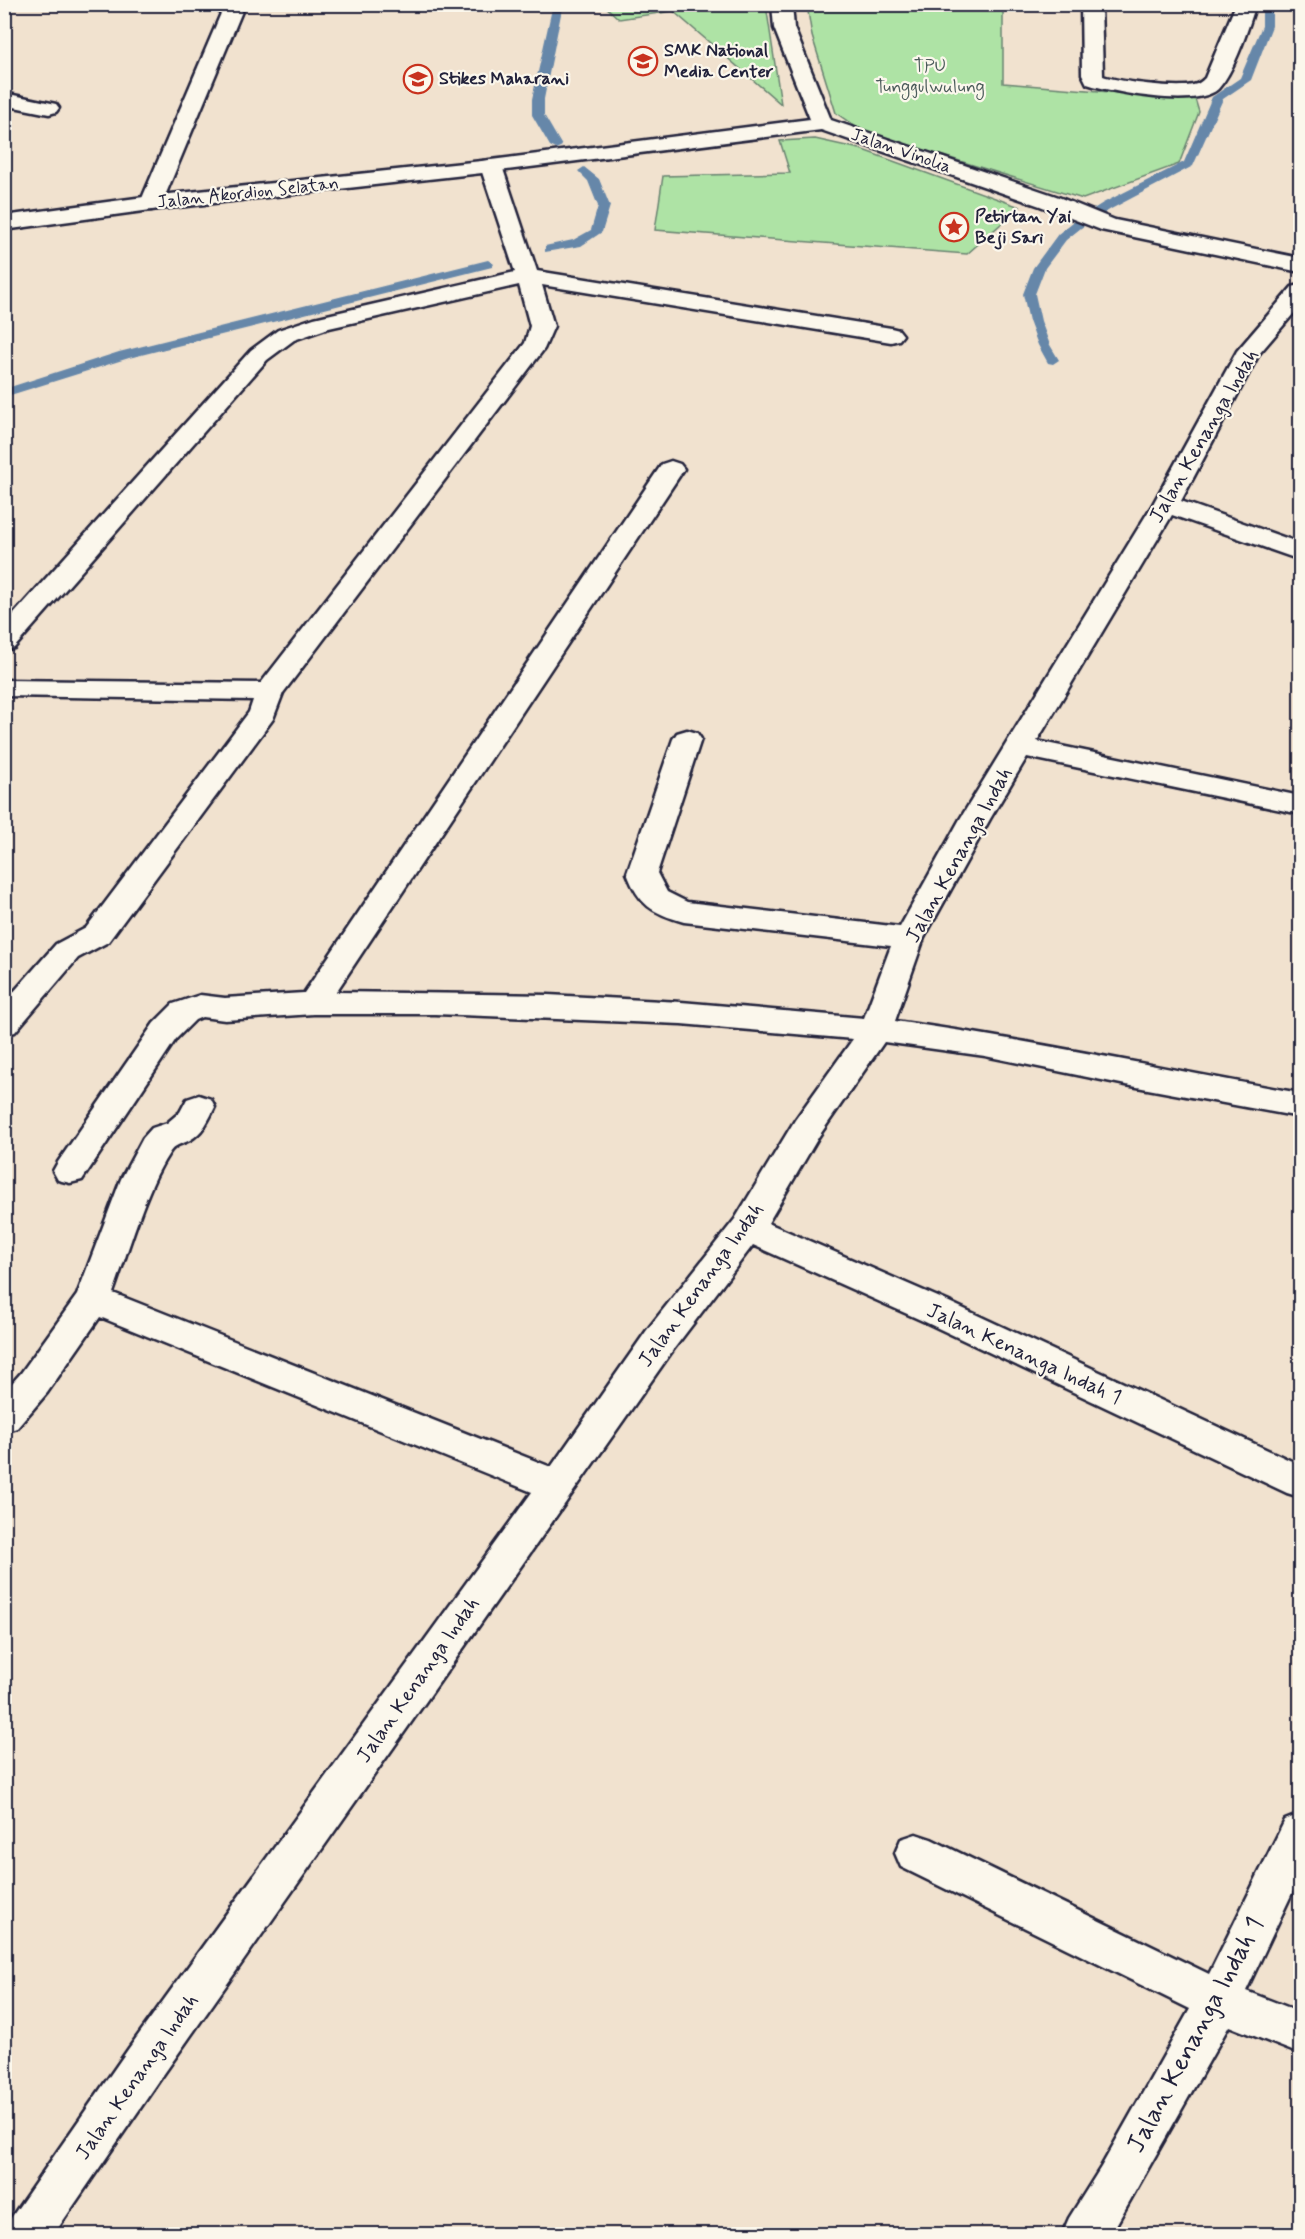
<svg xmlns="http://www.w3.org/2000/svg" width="1305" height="2239" font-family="Mynerve,sans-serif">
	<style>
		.green { fill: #aee3a5; stroke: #688270; stroke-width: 1.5 }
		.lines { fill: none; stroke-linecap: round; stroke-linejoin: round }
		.stream { fill: #6687a9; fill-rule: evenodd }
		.minor-casing { stroke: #22223b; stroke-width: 5 }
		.tertiary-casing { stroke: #22223b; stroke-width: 5 }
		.minor { fill: #fbf7ec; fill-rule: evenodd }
		.tertiary { fill: #fbf7ec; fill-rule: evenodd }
		.labels { text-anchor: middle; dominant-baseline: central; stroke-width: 4.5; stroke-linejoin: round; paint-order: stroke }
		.far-poi-label { font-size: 18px; font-weight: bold; fill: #22223b; stroke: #fbf7ec; text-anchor: start }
		.far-park-label { font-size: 18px; fill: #4c5c5b; stroke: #fbf7ec }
		.far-street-label { font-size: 18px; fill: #22223b; stroke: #fbf7ec }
		.street-label { font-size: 21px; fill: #22223b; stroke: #fbf7ec }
		.near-street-label { font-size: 26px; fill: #22223b; stroke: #fbf7ec }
	</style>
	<rect width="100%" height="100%" fill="#f1e2cf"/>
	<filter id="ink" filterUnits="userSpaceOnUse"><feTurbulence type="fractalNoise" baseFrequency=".0167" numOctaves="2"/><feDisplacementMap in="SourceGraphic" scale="12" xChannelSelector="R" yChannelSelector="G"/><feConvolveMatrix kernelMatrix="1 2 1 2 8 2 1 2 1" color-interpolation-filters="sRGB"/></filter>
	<g filter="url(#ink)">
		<g class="green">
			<path d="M 604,5 L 766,5 L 781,104 L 673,11 L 619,19 Z"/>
			<path d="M 807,5 L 1003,5 L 1003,83 L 1195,99 L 1199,112 L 1179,164 L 1083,199 L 862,131 L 836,113 L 812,36 Z"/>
			<path d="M 815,139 L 860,149 L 1020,207 L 967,254 L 655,230 L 663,176 L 790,173 L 780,141 Z"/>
		</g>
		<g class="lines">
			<g class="stream">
				<path d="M 553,4 L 563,4 L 544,99 L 544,115 L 562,146 L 556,149 L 550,146 L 532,115 L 532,99 Z"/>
				<path d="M 1262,4 L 1272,4 L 1272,26 L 1251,80 L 1223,99 L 1193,166 L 1111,209 L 1081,228 L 1066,240 L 1045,268 L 1035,294 L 1041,321 L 1050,345 L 1059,360 L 1053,364 L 1048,363 L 1038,345 L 1029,321 L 1023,294 L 1033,268 L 1058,234 L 1073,222 L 1103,203 L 1184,162 L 1212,97 L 1240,78 L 1262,26 Z"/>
				<path d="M 584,167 L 599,179 L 610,206 L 602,232 L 581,246 L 545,252 L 545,246 L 573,240 L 591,230 L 598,206 L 588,181 L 578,171 Z"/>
				<path d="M 488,260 L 494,264 L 492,267 L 129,358 L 4,397 L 4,389 L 119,352 Z"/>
			</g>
			<g class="minor-casing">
				<g id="minor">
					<path d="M 225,4 L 245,4 L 162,203 L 159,208 L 151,210 L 143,208 L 140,203 Z"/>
					<path d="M 1081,4 L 1101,4 L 1103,76 C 1121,82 1175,89 1193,85 C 1199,84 1202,81 1205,78 L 1236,4 L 1256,4 C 1248,28 1235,71 1218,89 C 1197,109 1112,92 1087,84 L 1082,74 Z"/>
					<path d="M 4,93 L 56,104 L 59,108 L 56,112 L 49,114 L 4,105 Z"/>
					<path d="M 491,160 L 499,161 L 502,166 L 537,271 L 891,328 L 899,330 L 903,335 L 899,340 L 891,342 L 542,285 L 554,326 L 544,349 L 283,693 L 273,719 L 108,942 L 78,958 L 15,1032 L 4,1035 L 4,1003 L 56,944 L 86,928 L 249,712 L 253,700 L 4,696 L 4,680 L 261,683 L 525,343 L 530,326 L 519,285 L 329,328 L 294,340 L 267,360 L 14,648 L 4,650 L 4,625 L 251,350 L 278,330 L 314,318 L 515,272 L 480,166 L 483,161 Z"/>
					<path d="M 1300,285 L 1300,306 L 1259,354 L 1181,501 L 1300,543 L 1300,560 L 1172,515 L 1037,741 L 1300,796 L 1300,814 L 1027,757 L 990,819 L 924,938 L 895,1021 C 1031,1040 1165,1069 1300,1093 L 1300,1117 L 1126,1085 L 985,1056 L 884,1042 L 819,1136 L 768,1223 L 947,1301 L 1300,1465 L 1300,1497 L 1287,1493 L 923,1321 L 753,1245 L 673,1350 L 161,2078 L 54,2234 L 4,2234 L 11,2218 L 129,2048 L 532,1492 L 100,1317 L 47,1393 L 17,1428 L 4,1432 L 4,1392 L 21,1373 L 77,1295 L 121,1179 L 143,1138 L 152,1128 L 167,1123 L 180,1112 L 187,1099 L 199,1095 L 211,1099 L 215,1107 C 209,1119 203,1133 190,1140 C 180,1145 174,1144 168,1155 C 145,1190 128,1252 113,1293 L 551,1467 L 647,1330 L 735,1219 L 795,1120 L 853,1039 L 681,1024 L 435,1014 L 313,1014 L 225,1020 L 202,1017 L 195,1020 L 176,1039 L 82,1180 L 70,1183 L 58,1180 L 53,1171 L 58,1162 L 154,1023 L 173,1004 L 200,995 L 225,998 L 304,993 L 662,464 L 671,461 L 680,464 L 684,469 L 336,992 L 548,995 L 681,1002 L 864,1018 L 891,946 L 684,922 C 652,913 639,905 627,873 L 673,739 L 677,733 L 687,730 L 697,733 L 701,739 L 657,873 L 667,892 L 687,902 L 900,927 L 960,819 L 1153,504 L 1237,351 L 1292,287 Z"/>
					<path d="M 1300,1814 L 1300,1876 L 1246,1991 L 1300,2012 L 1300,2054 L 1229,2026 L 1111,2234 L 1062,2234 L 1069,2218 L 1101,2167 L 1190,2009 L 901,1867 L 895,1853 L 901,1839 L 916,1834 L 931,1839 L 1209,1974 L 1285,1820 Z"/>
				</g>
			</g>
			<g class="tertiary-casing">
				<path id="tertiary" d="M 772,4 L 792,4 L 794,28 L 831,120 L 1056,196 L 1115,220 L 1300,258 L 1300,272 L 1101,230 L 1040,206 L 821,130 L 491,172 L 151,210 L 4,230 L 4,216 L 151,196 L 491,160 L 810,119 L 774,28 Z"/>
			</g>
			<use href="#minor" class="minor"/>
			<use href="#tertiary" class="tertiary"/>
		</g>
	</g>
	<defs>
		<g id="school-ring" transform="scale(1.5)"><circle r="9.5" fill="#fbf7ec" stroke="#c8321e" stroke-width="1.5"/><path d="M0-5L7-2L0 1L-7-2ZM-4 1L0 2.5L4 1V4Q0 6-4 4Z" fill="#c8321e"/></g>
		<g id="university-ring" transform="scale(1.5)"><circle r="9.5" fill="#fbf7ec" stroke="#c8321e" stroke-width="1.5"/><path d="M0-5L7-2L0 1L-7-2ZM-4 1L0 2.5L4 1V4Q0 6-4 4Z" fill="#c8321e"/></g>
		<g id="sight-ring" transform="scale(1.5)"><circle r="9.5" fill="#fbf7ec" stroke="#c8321e" stroke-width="1.5"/><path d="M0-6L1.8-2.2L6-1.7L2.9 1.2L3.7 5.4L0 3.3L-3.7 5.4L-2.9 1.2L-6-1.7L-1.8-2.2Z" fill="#c8321e"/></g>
	</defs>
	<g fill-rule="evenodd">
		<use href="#school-ring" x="643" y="61"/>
		<use href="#university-ring" x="418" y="79"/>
		<use href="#sight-ring" x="954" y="227"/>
	</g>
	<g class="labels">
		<g class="far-poi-label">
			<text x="664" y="51">SMK National<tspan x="664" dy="21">Media Center</tspan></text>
			<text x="439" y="79">Stikes Maharani</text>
			<text x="975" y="217">Petirtan Yai<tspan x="975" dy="21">Beji Sari</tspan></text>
		</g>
		<g class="far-park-label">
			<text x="930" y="66">TPU<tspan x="930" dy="21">Tunggulwulung</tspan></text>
		</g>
		<g class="far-street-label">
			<text transform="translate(901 151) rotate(19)">Jalan Vinolia</text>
			<text transform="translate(248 193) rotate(-6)">Jalan Akordion Selatan</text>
		</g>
		<g class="street-label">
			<text transform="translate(1204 436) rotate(-60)">Jalan Kenanga Indah</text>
			<text transform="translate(959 855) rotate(-61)">Jalan Kenanga Indah</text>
			<text transform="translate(701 1285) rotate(-54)">Jalan Kenanga Indah</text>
			<text transform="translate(1024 1354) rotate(25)">Jalan Kenanga Indah 1</text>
			<text transform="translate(418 1680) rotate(-55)">Jalan Kenanga Indah</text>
			<text transform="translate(137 2077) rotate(-55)">Jalan Kenanga Indah</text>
		</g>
		<g class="near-street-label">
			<text transform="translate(1196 2035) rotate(-62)">Jalan Kenanga Indah 1</text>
		</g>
	</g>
	<rect width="1305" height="2239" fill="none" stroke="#fbf7ec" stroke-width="24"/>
	<rect x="12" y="12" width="1281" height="2215" fill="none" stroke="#22223b" stroke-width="2" filter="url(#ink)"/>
</svg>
